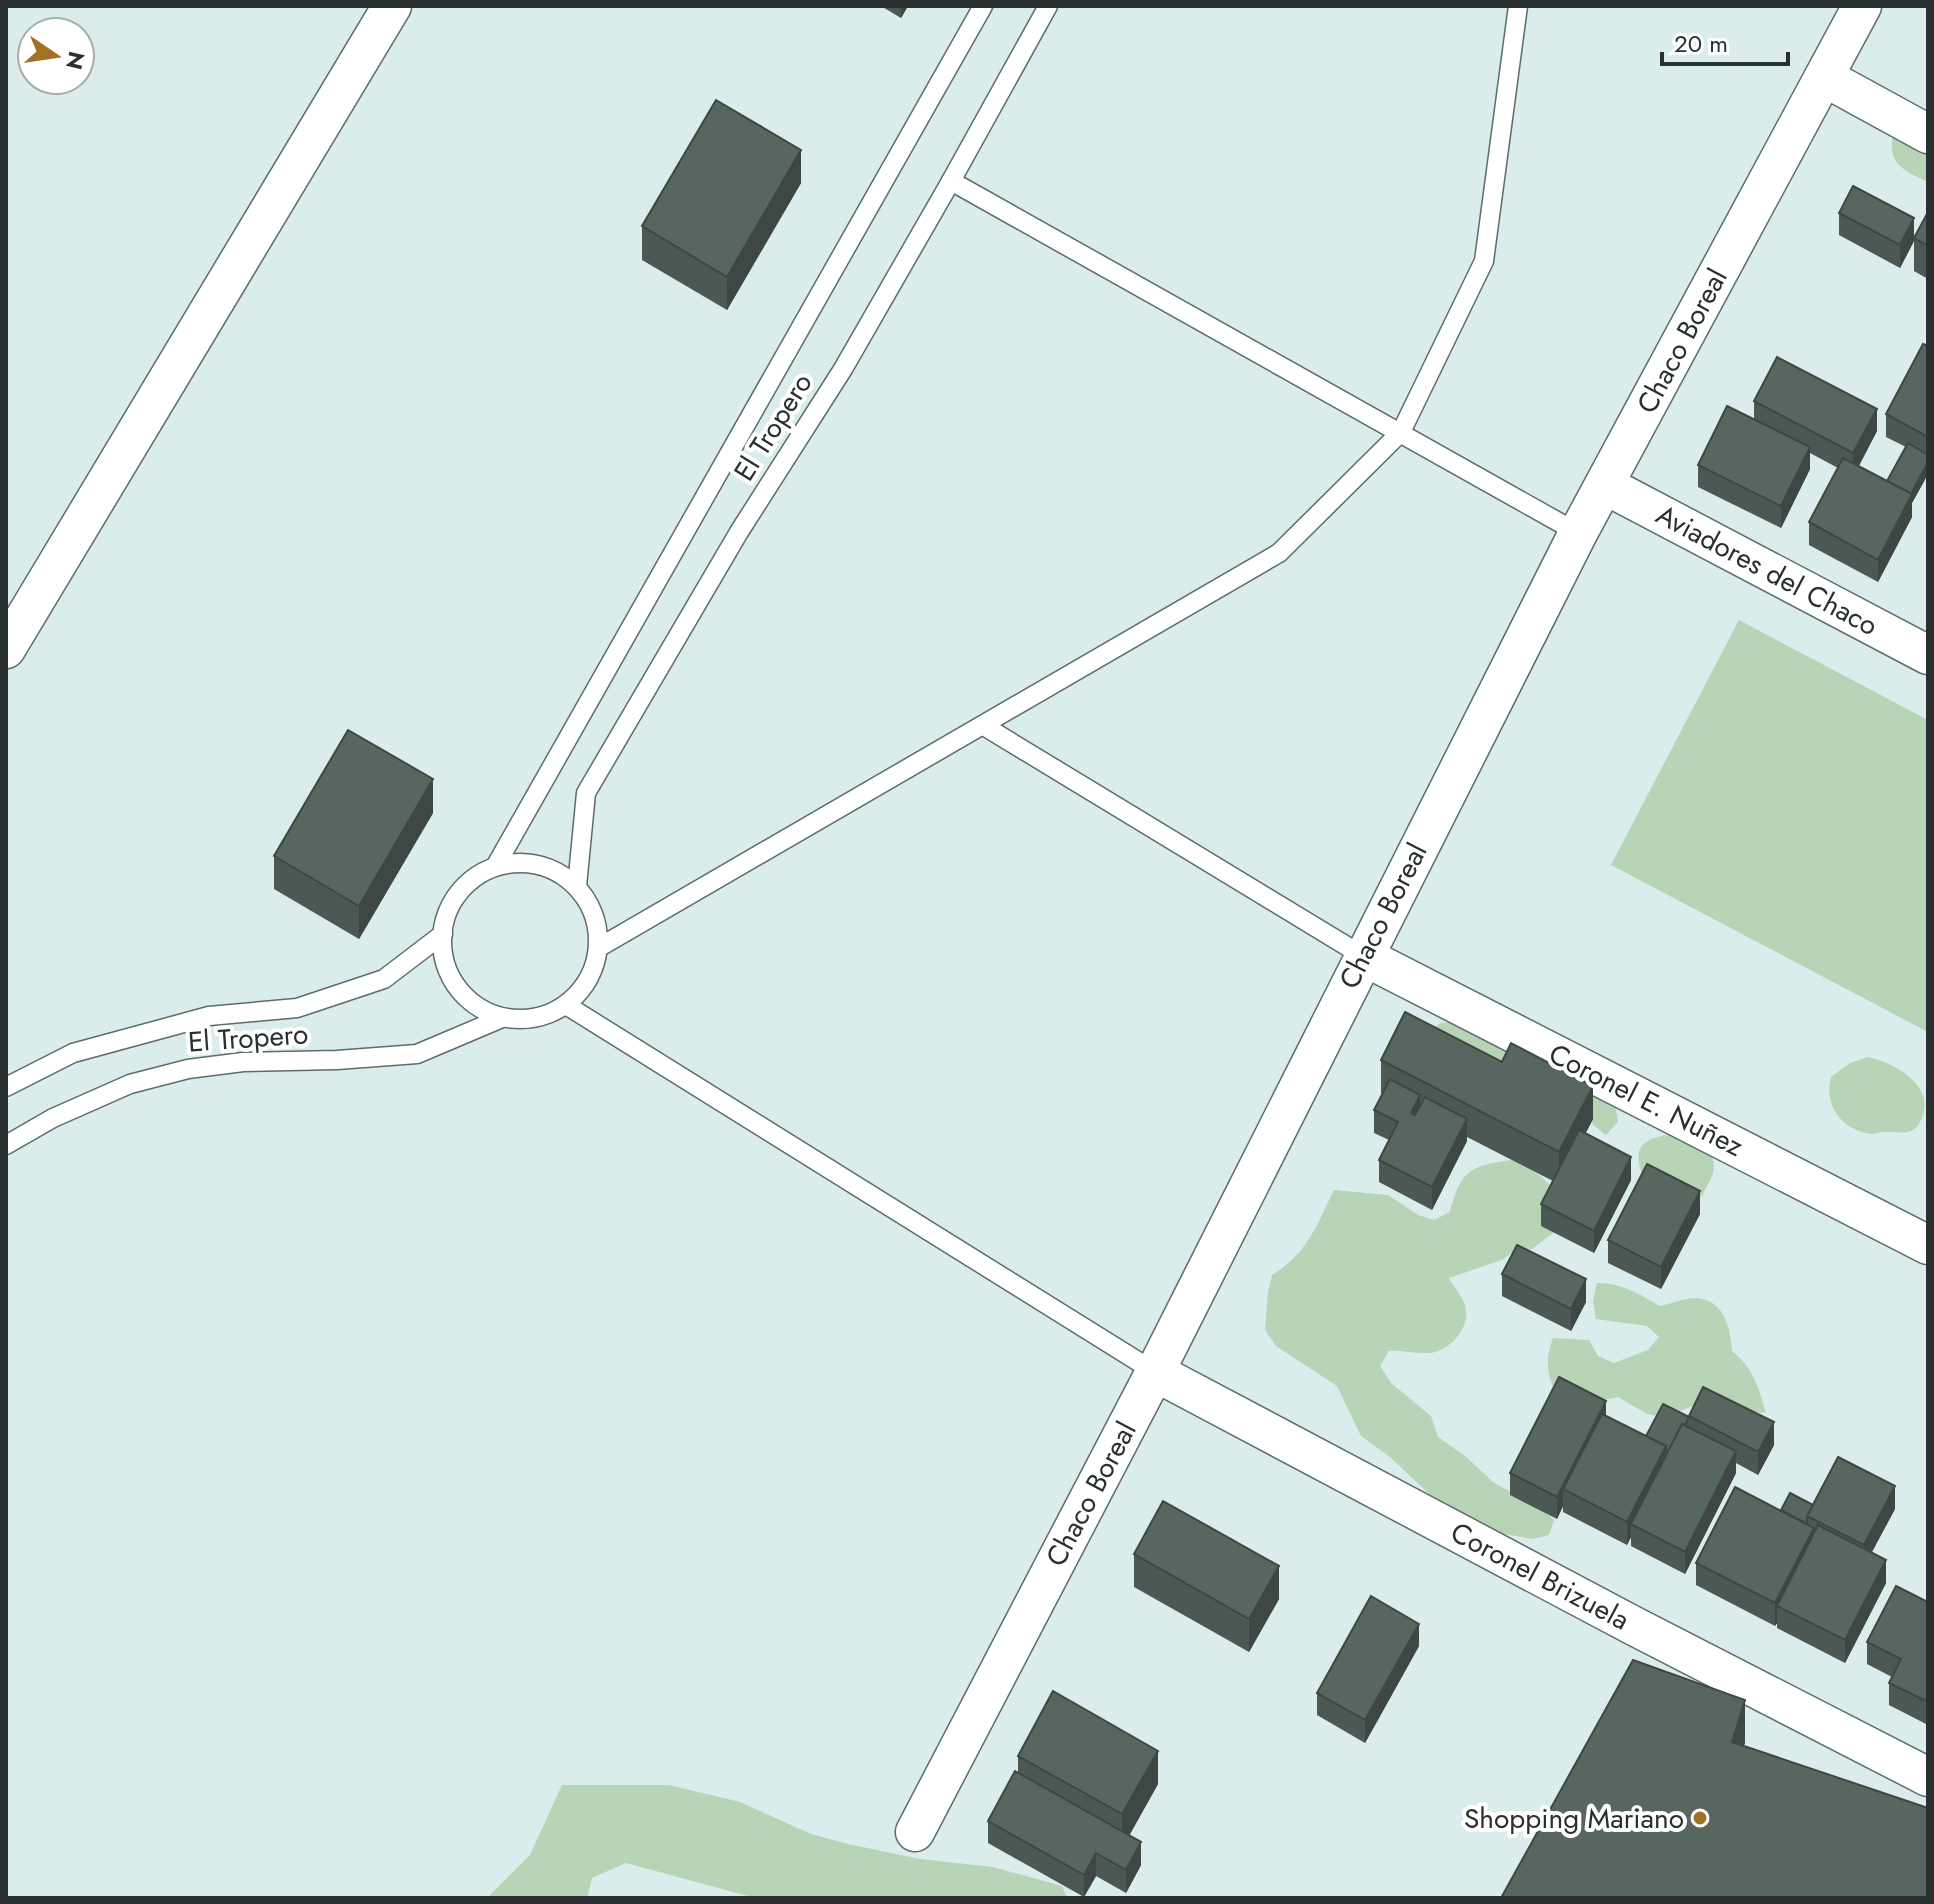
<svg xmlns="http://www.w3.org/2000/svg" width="1934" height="1904" font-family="Jost,sans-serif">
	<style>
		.green { fill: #b7d4b7 }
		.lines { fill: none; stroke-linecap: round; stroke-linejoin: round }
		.service-casing { stroke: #5c6c6b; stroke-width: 21 }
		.minor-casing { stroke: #5c6c6b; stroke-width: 41 }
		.service { stroke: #fff; stroke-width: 18 }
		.minor { stroke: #fff; stroke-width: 38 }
		.wall { fill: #4c5853 }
		.shaded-wall { fill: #3e4743 }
		.building { fill: #586660; stroke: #3e4743; stroke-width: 2 }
		.poi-dot { fill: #a17125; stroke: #fff; stroke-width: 3 }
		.labels { text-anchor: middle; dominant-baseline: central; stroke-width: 8; stroke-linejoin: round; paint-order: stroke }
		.street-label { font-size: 28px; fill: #29302f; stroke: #fff }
		.poi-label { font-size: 28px; fill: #29302f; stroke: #fff; text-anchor: end }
	</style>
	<rect width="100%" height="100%" fill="#daeceb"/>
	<g class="green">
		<path d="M 1895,127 L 1928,132 L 1928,182 C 1899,169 1885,161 1895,127 Z"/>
		<path d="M 1739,620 L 1928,720 L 1928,1032 L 1611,865 Z"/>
		<path d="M 1459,1021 L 1615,1104 L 1618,1122 L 1606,1135 L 1593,1125 L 1587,1109 L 1411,1043 L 1441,1023 Z"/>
		<path d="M 1868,1057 C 1892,1062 1934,1084 1923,1115 C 1921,1121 1918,1127 1913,1130 C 1903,1135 1893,1131 1883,1132 C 1879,1132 1875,1134 1871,1134 C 1842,1130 1823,1105 1831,1077 L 1850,1063 Z"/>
		<path d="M 1665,1135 C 1680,1138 1713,1145 1714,1165 C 1715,1174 1706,1187 1702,1196 L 1694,1199 L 1643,1176 C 1633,1150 1639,1141 1665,1135 Z"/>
		<path d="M 1512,1160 C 1554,1182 1552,1181 1561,1227 L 1532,1249 L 1515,1250 L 1502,1260 L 1449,1278 C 1454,1287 1462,1296 1465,1305 C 1472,1328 1448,1353 1427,1353 C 1414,1354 1402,1350 1389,1351 L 1380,1366 L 1391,1383 L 1431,1416 L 1438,1437 L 1465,1456 L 1493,1482 L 1541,1509 L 1554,1520 L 1549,1535 L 1533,1539 L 1493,1532 L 1444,1508 L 1390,1457 L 1361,1436 L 1337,1386 L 1276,1346 L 1265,1330 L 1268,1292 L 1272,1275 C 1308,1253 1316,1226 1334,1190 L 1388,1195 L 1418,1215 L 1434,1220 L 1450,1212 C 1461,1169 1471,1166 1512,1160 Z"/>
		<path d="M 1597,1283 C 1622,1283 1639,1294 1660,1306 C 1671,1304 1686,1297 1697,1298 C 1724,1300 1731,1329 1732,1351 C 1754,1369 1758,1386 1766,1413 L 1712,1409 L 1696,1405 L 1663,1417 L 1647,1414 L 1618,1397 L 1583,1404 L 1554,1390 C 1546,1371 1546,1357 1553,1338 L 1589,1340 L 1598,1356 L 1614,1363 L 1648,1350 L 1659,1337 L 1647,1326 L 1596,1319 L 1593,1301 Z"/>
		<path d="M 562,1785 L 669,1785 L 740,1802 L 811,1834 L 848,1844 L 920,1859 L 993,1867 L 1062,1886 L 1067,1898 L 755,1898 L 626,1863 L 592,1878 L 587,1898 L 487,1898 L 530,1855 Z"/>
	</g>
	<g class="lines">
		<g class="service-casing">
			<g id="service">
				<path d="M 951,181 L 1578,533"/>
				<path d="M 984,726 L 1363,956"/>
				<circle cx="520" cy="941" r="78"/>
				<path d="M 495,867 L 983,6"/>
				<path d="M 577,886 L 586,793 L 739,532 L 843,369 L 951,181 L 1048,6"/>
				<path d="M 598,948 L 1279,553 L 1401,432 L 1484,261 L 1518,6"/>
				<path d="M 566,1005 L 1155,1372"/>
				<path d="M 6,1087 L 73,1053 L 209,1016 L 297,1008 L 384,979 L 443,934"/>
				<path d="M 6,1145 L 53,1118 L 130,1084 L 188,1069 L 243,1062 L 337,1060 L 417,1054 L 502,1018"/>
			</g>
		</g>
		<g class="minor-casing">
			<g id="minor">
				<path d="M 1824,77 L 1928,134"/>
				<path d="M 1605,485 L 1928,655"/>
				<path d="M 6,649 L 392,6"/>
				<path d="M 1363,956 L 1928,1245"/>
				<path d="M 1155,1372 L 1634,1626 L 1928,1777"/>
				<path d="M 915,1832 L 1155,1372 L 1578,533 L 1862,6"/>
			</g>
		</g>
		<use href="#service" class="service"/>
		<use href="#minor" class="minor"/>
	</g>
	<g class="wall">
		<path d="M 881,6 L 908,6 L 901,18 Z"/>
		<path d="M 801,183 L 727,310 L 642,260 L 642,226 Z"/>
		<path d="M 1928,212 L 1928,279 L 1914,271 L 1914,241 L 1900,268 L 1839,235 L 1839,213 L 1914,237 Z"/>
		<path d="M 1928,346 L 1928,474 L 1912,503 L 1912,517 L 1878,582 L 1809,545 L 1809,522 L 1838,468 L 1810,453 L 1810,469 L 1781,528 L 1698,487 L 1698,465 L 1754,419 L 1754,401 L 1877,431 L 1859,466 L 1887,481 L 1906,447 L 1886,437 L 1886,414 Z"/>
		<path d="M 433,813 L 359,939 L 274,889 L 274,856 Z"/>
		<path d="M 1381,1060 L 1593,1119 L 1585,1134 L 1631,1180 L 1594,1253 L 1541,1226 L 1541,1204 L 1553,1181 L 1467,1137 L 1467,1141 L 1432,1210 L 1379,1182 L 1379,1160 L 1389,1140 L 1374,1133 L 1374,1110 L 1383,1094 L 1381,1093 Z"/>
		<path d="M 1700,1214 L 1661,1289 L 1608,1263 L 1608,1240 Z"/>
		<path d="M 1502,1274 L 1586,1302 L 1571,1331 L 1502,1296 Z"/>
		<path d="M 1606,1416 L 1646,1436 L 1689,1417 L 1689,1416 L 1774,1445 L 1758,1475 L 1736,1463 L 1736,1473 L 1685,1574 L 1631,1546 L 1631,1537 L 1627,1545 L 1563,1512 L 1563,1506 L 1557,1519 L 1510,1495 L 1510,1473 Z"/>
		<path d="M 1813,1505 L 1895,1509 L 1871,1553 L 1886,1583 L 1845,1663 L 1777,1628 L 1777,1623 L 1775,1626 L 1696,1585 L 1696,1563 L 1781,1510 Z"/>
		<path d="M 1134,1554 L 1279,1599 L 1249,1652 L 1134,1587 Z"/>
		<path d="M 1928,1602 L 1928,1725 L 1889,1705 L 1889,1683 L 1892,1677 L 1867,1664 L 1867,1642 Z"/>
		<path d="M 1419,1646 L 1365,1743 L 1317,1715 L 1317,1693 Z"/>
		<path d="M 1018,1756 L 1158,1784 L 1129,1836 L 1141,1865 L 1126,1893 L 1096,1876 L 1084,1897 L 988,1843 L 988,1821 L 1018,1772 Z"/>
	</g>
	<g class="shaded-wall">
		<path d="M 901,6 L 908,6 L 901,18 Z"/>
		<path d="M 801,150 L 801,183 L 727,310 L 727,277 Z"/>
		<path d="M 1914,218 L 1914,241 L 1900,268 L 1900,245 Z"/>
		<path d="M 1877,409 L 1877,431 L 1853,476 L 1853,453 Z"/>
		<path d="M 1810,447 L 1810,469 L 1781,528 L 1781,506 Z"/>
		<path d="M 1928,462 L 1928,474 L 1912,503 L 1912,517 L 1878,582 L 1878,560 Z"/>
		<path d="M 433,779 L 433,813 L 359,939 L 359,906 Z"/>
		<path d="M 1593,1086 L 1593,1119 L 1559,1185 L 1559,1152 Z"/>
		<path d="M 1420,1095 L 1420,1117 L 1411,1113 Z"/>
		<path d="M 1467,1119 L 1467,1141 L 1432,1210 L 1432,1187 Z"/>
		<path d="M 1631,1157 L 1631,1180 L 1594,1253 L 1594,1231 Z"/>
		<path d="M 1700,1191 L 1700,1214 L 1661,1289 L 1661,1267 Z"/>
		<path d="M 1586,1279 L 1586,1302 L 1571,1331 L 1571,1309 Z"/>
		<path d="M 1606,1401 L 1606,1423 L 1563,1489 L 1563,1506 L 1557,1519 L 1557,1497 Z"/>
		<path d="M 1774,1422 L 1774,1445 L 1758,1475 L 1758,1452 Z"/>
		<path d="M 1666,1446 L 1666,1469 L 1631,1524 L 1631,1537 L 1627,1545 L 1627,1522 Z"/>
		<path d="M 1736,1451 L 1736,1473 L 1685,1574 L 1685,1552 Z"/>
		<path d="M 1895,1486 L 1895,1509 L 1864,1567 L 1864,1545 Z"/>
		<path d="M 1814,1528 L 1814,1550 L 1777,1606 L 1777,1623 L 1775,1626 L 1775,1603 Z"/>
		<path d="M 1886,1560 L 1886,1583 L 1845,1663 L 1845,1640 Z"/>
		<path d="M 1279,1566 L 1279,1599 L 1249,1652 L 1249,1619 Z"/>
		<path d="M 1419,1624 L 1419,1646 L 1365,1743 L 1365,1720 Z"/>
		<path d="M 1745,1700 L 1745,1743 L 1732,1785 L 1732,1742 Z"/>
		<path d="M 1158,1751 L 1158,1784 L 1122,1848 L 1122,1814 Z"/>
		<path d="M 1141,1842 L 1141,1865 L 1126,1893 L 1126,1870 Z"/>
		<path d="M 1096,1853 L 1096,1876 L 1084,1897 L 1084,1875 Z"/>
	</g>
	<g class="building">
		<path d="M 716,100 L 801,150 L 727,277 L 642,226 Z"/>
		<path d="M 1853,186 L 1914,218 L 1900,245 L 1839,213 Z"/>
		<path d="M 1928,212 L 1928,246 L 1914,238 Z"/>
		<path d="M 1923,344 L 1928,346 L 1928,437 L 1886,414 Z"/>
		<path d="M 1777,357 L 1877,409 L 1853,453 L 1754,401 Z"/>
		<path d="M 1727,406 L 1810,447 L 1781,506 L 1698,465 Z"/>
		<path d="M 1908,443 L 1928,455 L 1928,462 L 1911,494 L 1887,481 Z"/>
		<path d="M 1843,458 L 1912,494 L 1878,560 L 1809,522 Z"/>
		<path d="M 348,730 L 433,779 L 359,906 L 274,856 Z"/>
		<path d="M 1405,1012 L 1502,1062 L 1511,1043 L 1593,1086 L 1559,1152 L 1381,1060 Z"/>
		<path d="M 1390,1079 L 1420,1095 L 1411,1113 L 1415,1115 L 1425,1097 L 1467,1119 L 1432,1187 L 1379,1160 L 1398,1122 L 1374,1110 Z"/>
		<path d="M 1579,1130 L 1631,1157 L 1594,1231 L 1541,1204 Z"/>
		<path d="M 1647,1164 L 1700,1191 L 1661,1267 L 1608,1240 Z"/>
		<path d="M 1517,1245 L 1586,1279 L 1571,1309 L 1502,1274 Z"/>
		<path d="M 1559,1377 L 1606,1401 L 1557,1497 L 1510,1473 Z"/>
		<path d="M 1703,1387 L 1774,1422 L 1758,1452 L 1689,1416 Z"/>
		<path d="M 1663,1404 L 1689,1417 L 1685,1425 L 1682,1424 L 1666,1456 L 1666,1446 L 1646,1436 Z"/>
		<path d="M 1602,1414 L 1666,1446 L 1627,1522 L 1563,1489 Z"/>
		<path d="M 1682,1424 L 1736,1451 L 1685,1552 L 1631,1524 Z"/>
		<path d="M 1838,1457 L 1895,1486 L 1864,1545 L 1807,1516 Z"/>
		<path d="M 1735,1487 L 1814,1528 L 1775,1603 L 1696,1563 Z"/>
		<path d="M 1790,1493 L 1813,1505 L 1807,1516 L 1807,1524 L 1781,1510 Z"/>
		<path d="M 1163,1501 L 1279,1566 L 1249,1619 L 1134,1554 Z"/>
		<path d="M 1818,1525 L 1886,1560 L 1845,1640 L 1777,1606 Z"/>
		<path d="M 1896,1586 L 1928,1602 L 1928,1702 L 1889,1683 L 1901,1659 L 1867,1642 Z"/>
		<path d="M 1371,1596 L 1419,1624 L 1365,1720 L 1317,1693 Z"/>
		<path d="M 1633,1660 L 1745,1700 L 1732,1742 L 1928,1808 L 1928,1898 L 1501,1898 Z"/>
		<path d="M 1053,1691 L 1158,1751 L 1122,1814 L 1018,1756 Z"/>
		<path d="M 1015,1771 L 1141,1842 L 1126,1870 L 1096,1853 L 1084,1875 L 988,1821 Z"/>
	</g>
	<circle class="poi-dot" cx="1700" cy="1818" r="8"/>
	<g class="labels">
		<g class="street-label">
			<text transform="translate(1682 341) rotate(-62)">Chaco Boreal</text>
			<text transform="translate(773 427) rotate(-58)">El Tropero</text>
			<text transform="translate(1767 570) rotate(28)">Aviadores del Chaco</text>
			<text transform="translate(1383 916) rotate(-63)">Chaco Boreal</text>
			<text transform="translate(248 1038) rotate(-4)">El Tropero</text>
			<text transform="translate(1646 1100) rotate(27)">Coronel E. Nuñez</text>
			<text transform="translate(1091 1494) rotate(-62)">Chaco Boreal</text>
			<text transform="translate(1540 1576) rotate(28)">Coronel Brizuela</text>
		</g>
		<g class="poi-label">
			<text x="1684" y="1818">Shopping Mariano</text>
		</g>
	</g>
	<rect width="1934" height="1904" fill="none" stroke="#29302f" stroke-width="16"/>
	<g transform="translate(56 56) rotate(103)"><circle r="38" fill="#ffffff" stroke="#a9acac" stroke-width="2"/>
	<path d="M0-6L14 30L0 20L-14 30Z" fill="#a17125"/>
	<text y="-12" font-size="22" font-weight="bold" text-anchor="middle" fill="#29302f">N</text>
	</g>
	<path d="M1662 52v12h126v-12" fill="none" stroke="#29302f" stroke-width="4"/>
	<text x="1674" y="52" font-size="24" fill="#29302f" stroke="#ffffff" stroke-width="6" paint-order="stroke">20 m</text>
</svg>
